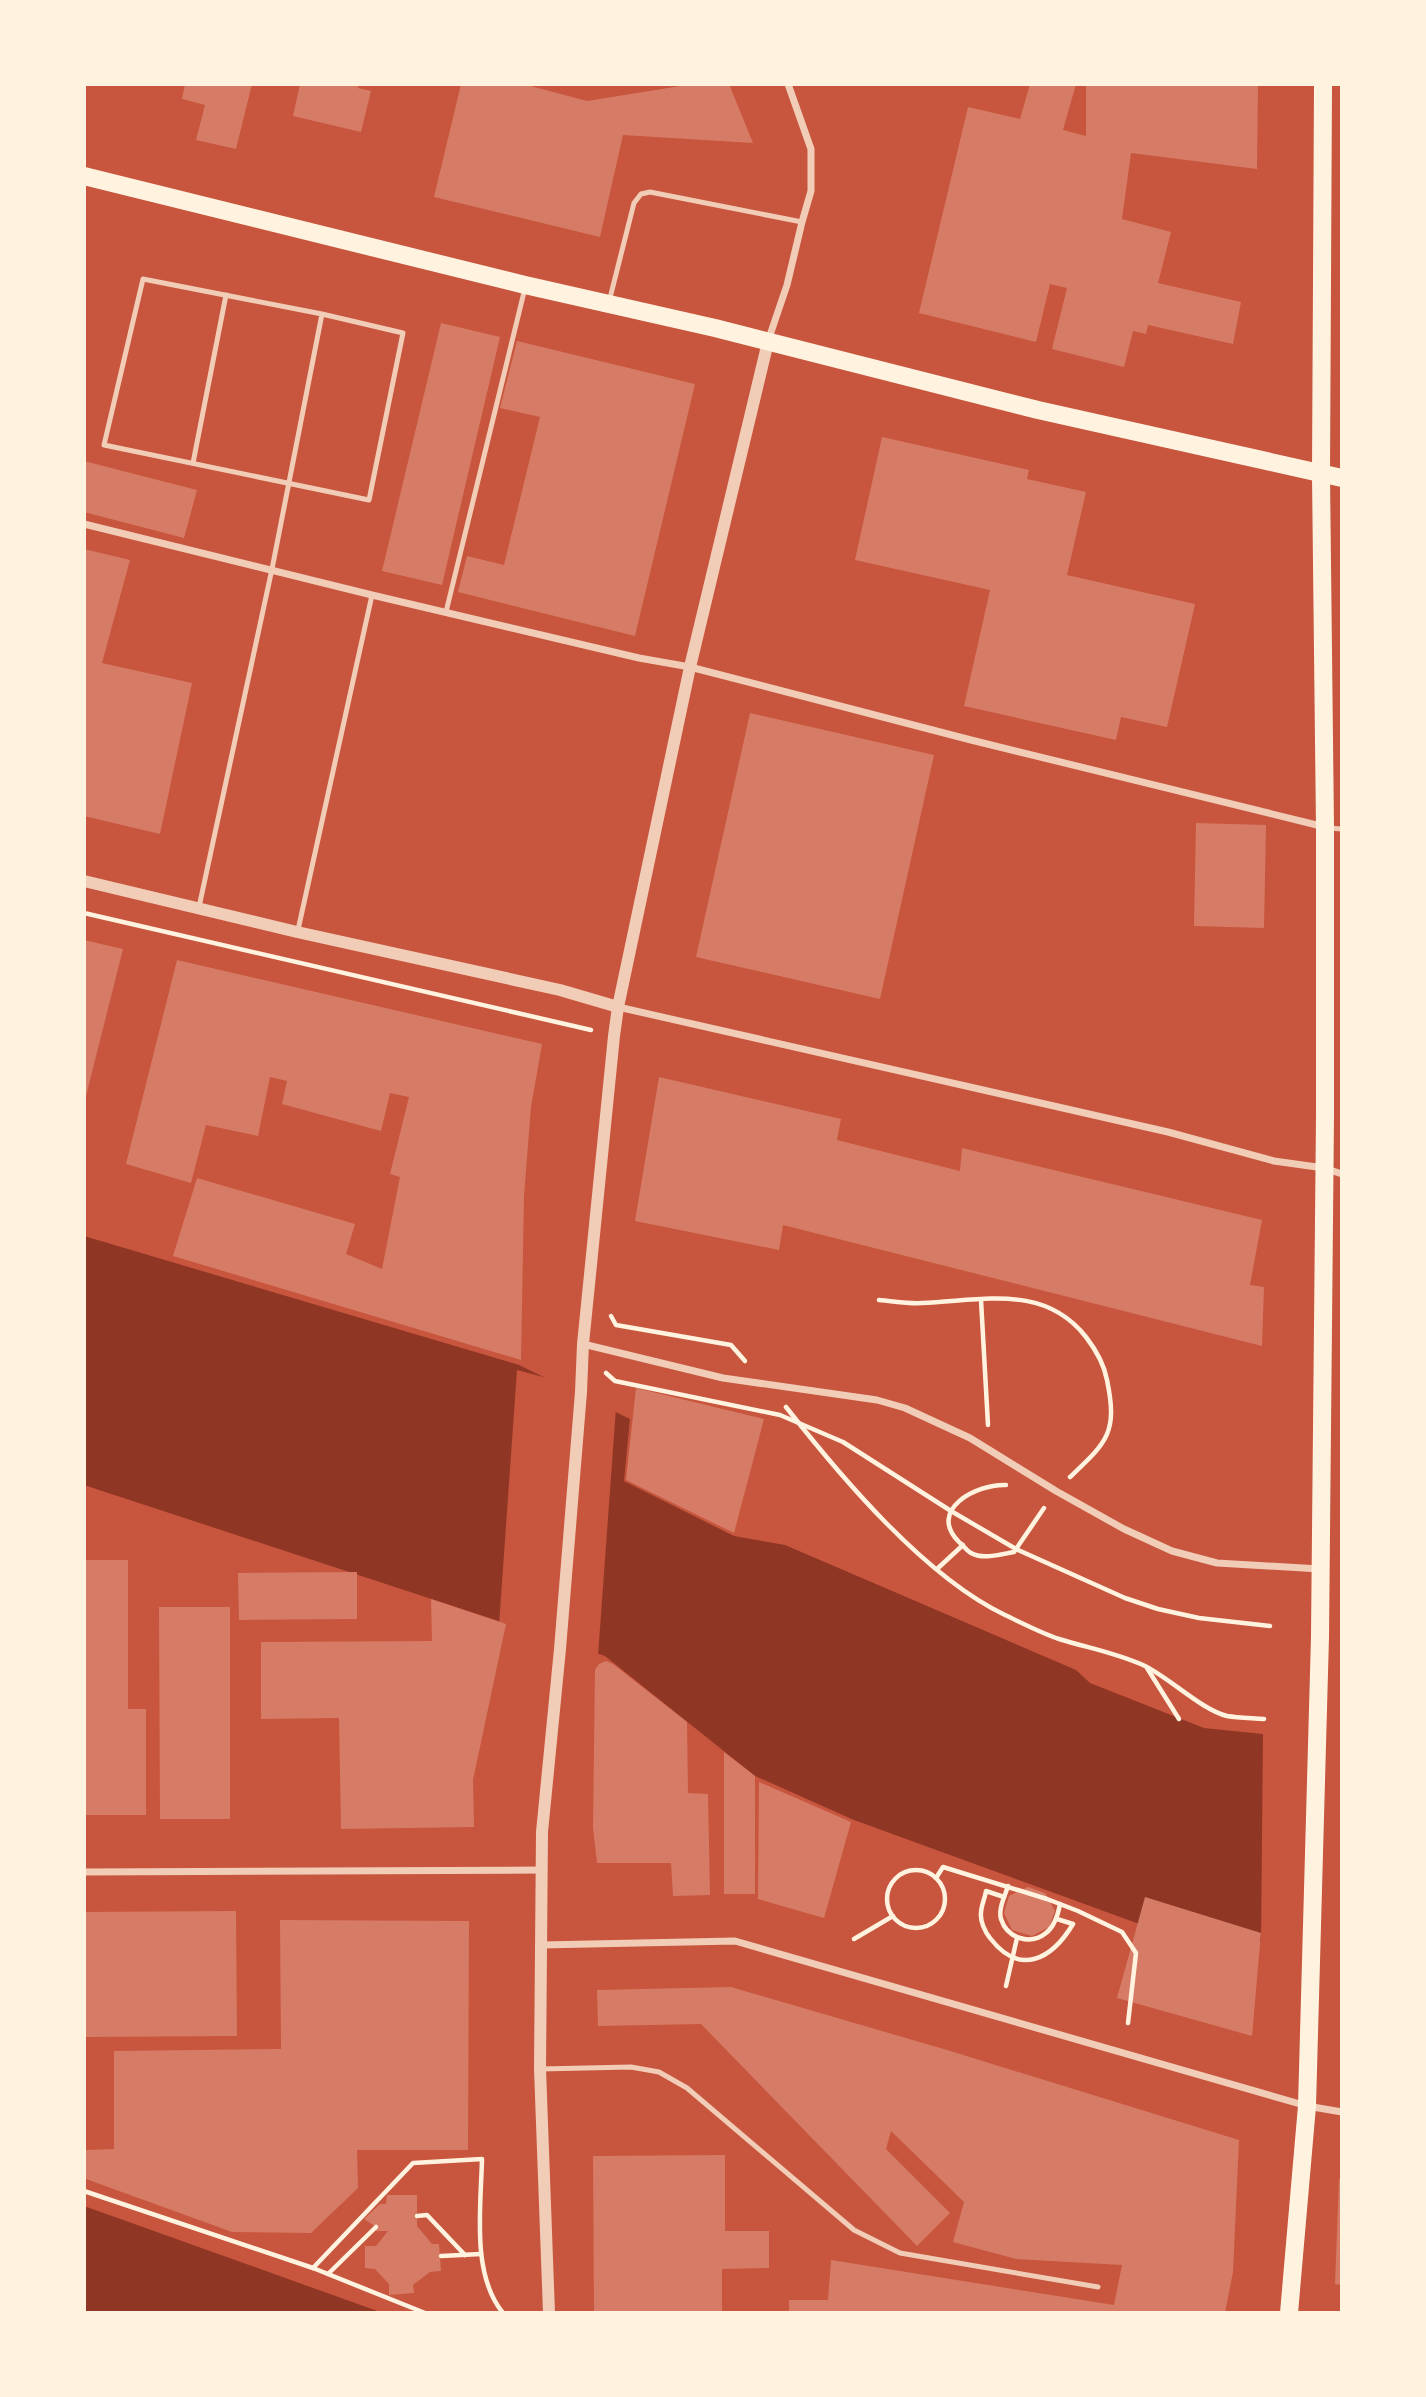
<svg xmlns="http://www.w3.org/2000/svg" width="1426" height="2397" font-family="Georgia,serif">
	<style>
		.water { fill: #8f3625 }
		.pier { fill: #c8553d }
		.building { fill: #d67c66 }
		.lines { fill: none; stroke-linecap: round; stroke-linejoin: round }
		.path { stroke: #fff3e0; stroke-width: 4.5 }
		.service { stroke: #f1ccb7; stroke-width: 5 }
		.minor { stroke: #f1ccb7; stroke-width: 7 }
		.tertiary { stroke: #f1ccb7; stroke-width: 12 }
		.primary { stroke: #fff3e0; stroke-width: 18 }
	</style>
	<rect width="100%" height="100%" fill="#c8553d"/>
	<g class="water">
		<path d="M 84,1236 L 519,1365 L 630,1419 L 624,1481 L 734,1536 L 785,1545 L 1076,1670 L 1090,1683 L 1204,1728 L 1342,1742 L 1342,1948 L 1246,1940 L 1142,1925 L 854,1820 L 755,1776 L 605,1656 L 84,1485 Z"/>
		<path d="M 84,2206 L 383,2313 L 84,2313 Z"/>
	</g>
	<g class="pier">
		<path d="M 517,1370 L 562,1382 L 616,1408 L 598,1656 L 499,1625 Z"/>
		<path d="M 1263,1731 L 1342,1738 L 1342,1951 L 1261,1945 Z"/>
	</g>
	<g class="building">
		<path d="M 185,84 L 252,84 L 236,149 L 196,140 L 205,105 L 182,99 Z"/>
		<path d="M 300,84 L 359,84 L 358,88 L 371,91 L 361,132 L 293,116 Z"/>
		<path d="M 461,84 L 523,84 L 587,101 L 693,84 L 729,84 L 753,143 L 623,135 L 600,237 L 434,197 Z"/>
		<path d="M 1030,84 L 1076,84 L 1063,130 L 1086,136 L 1086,84 L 1258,84 L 1257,169 L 1131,153 L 1122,219 L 1171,232 L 1158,283 L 1241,302 L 1233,344 L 1148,325 L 1146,334 L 1133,331 L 1124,367 L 1052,349 L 1067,288 L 1050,284 L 1036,342 L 919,313 L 968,107 L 1020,119 Z"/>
		<path d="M 441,323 L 500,337 L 442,585 L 382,571 Z"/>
		<path d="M 517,341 L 695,384 L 635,636 L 458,592 L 467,556 L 504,565 L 540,417 L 500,408 Z"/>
		<path d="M 882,437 L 1029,470 L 1027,479 L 1086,492 L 1067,575 L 1195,604 L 1167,727 L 1121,717 L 1116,740 L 964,706 L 990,590 L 855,560 Z"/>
		<path d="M 84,461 L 197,490 L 184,538 L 84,512 Z"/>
		<path d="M 84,549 L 130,560 L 102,663 L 192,683 L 160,834 L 84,816 Z"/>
		<path d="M 750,713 L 934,755 L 880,999 L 696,957 Z"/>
		<path d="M 1196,823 L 1266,825 L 1264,928 L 1194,926 Z"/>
		<path d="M 84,940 L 123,949 L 85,1100 L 84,1100 Z"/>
		<path d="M 177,960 L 542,1044 L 531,1107 L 524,1196 L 521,1360 L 173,1256 L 197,1178 L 355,1224 L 346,1254 L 382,1269 L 400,1177 L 390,1174 L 409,1097 L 390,1093 L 381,1131 L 282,1104 L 287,1081 L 270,1077 L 258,1136 L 206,1125 L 191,1183 L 126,1164 Z"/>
		<path d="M 659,1077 L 841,1119 L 837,1140 L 960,1171 L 962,1148 L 1262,1220 L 1250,1285 L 1264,1287 L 1262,1346 L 783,1225 L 779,1250 L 635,1221 Z"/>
		<path d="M 636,1388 L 764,1419 L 734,1533 L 626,1480 Z"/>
		<path d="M 84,1560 L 128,1560 L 128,1709 L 146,1709 L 146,1815 L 84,1815 Z"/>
		<path d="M 357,1572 L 357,1619 L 239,1620 L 238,1573 Z"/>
		<path d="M 431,1599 L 506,1624 L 473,1780 L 474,1827 L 341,1829 L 339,1718 L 261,1719 L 261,1642 L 432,1641 Z"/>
		<path d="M 159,1607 L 230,1607 L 230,1819 L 160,1819 Z"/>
		<path d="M 606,1661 L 613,1664 L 687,1722 L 688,1793 L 708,1794 L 710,1895 L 673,1896 L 671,1863 L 597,1863 L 593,1828 L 595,1670 L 599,1664 Z"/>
		<path d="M 724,1752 L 755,1776 L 755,1894 L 724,1894 Z"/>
		<path d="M 759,1782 L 851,1822 L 824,1918 L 758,1899 Z"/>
		<path d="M 1028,1887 L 1045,1893 L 1055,1911 L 1049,1927 L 1032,1936 L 1012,1930 L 1004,1913 L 1009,1896 Z"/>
		<path d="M 1145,1897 L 1261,1933 L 1252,2036 L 1117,1998 Z"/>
		<path d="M 236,1911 L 237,2036 L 84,2037 L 84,1912 Z"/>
		<path d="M 280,1920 L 469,1921 L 468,2150 L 357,2150 L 358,2188 L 311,2233 L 232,2232 L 86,2179 L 86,2150 L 114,2149 L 114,2051 L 281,2049 Z"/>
		<path d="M 731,1987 L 947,2050 L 1239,2140 L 1233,2272 L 1225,2313 L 789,2313 L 789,2300 L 828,2300 L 831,2260 L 1114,2305 L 1122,2265 L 1016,2259 L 953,2242 L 964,2202 L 891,2131 L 886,2149 L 950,2213 L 917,2246 L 701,2024 L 598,2026 L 597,1990 Z"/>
		<path d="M 725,2155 L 725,2231 L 769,2231 L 769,2268 L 722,2269 L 722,2313 L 594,2313 L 593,2156 Z"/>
		<path d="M 1339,2179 L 1342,2179 L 1342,2285 L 1335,2284 Z"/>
		<path d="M 387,2195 L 417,2195 L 417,2226 L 432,2244 L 439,2244 L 441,2271 L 430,2272 L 413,2285 L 414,2293 L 389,2295 L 389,2284 L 375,2269 L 365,2268 L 365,2246 L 376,2246 L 388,2231 L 376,2231 L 376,2227 L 364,2219 L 380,2204 L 386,2204 Z"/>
	</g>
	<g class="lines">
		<g class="path">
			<path d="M 84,913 L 591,1030"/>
			<path d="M 879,1300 C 893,1301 908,1304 922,1303 C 982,1301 1044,1283 1086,1337 C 1096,1350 1104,1364 1107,1380 C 1118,1433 1107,1442 1070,1477"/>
			<path d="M 981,1300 L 988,1425"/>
			<path d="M 611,1316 L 616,1325 L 731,1345 L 745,1361"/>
			<path d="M 606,1373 L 615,1381 L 780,1415 L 843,1442 L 951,1511 L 1016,1549 L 1125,1598 L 1158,1609 L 1199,1618 L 1270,1626"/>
			<path d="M 786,1407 C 841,1477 925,1577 1005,1615 C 1022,1623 1041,1633 1059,1639 C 1088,1648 1117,1653 1145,1666 C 1171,1679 1202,1710 1227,1716 C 1239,1718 1252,1718 1264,1719"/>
			<path d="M 1006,1485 C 976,1484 927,1510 959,1542 C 963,1545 967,1551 971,1553 C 983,1560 1002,1554 1014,1552 L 1044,1508"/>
			<path d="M 937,1569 L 963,1545"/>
			<path d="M 1147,1668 L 1179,1719"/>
			<circle cx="916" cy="1899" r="29"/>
			<path d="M 936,1878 L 943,1867 L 1047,1899 L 1078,1911 L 1122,1932 L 1136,1953 L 1128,2023"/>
			<path d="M 1008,1886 C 1005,1896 998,1909 1001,1919 C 1007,1938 1030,1946 1046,1933 C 1055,1926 1058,1915 1060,1904"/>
			<path d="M 1004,1897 L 986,1891 C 985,1898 981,1906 981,1913 C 980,1921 985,1932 990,1938 C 1020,1977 1052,1959 1073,1924 L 1057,1919"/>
			<path d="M 854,1939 L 893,1916"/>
			<path d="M 1006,1986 L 1017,1938"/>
			<path d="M 84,2191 L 313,2268 L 425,2313"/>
			<path d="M 417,2216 L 427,2215 L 465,2255"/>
			<path d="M 441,2256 L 481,2254"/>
			<path d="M 313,2268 L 413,2163 L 482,2159 C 481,2207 471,2274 503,2313"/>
			<path d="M 328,2274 L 376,2227"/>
		</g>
		<g class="service">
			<path d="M 609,302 L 634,203 L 641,194 L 650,192 L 802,222"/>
			<path d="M 193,463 L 226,295"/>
			<path d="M 446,612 L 525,288"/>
			<path d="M 1328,828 L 1342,829"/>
			<path d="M 199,907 L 272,569 L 322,314 L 143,279 L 104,445 L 369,500 L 403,333 L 322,314"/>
			<path d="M 298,930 L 372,595"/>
			<path d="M 540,2069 L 631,2067 L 659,2072 L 687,2088 L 854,2230 L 900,2253 L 1098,2287"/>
		</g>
		<g class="minor">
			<path d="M 768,341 L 787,285 L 802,222 L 811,191 L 811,149 L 788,84"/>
			<path d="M 84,524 L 372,595 L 639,658 L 690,667 L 971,740 L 1325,827"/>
			<path d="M 618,1007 L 1168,1132 L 1274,1161 L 1324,1168 L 1342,1174"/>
			<path d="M 583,1344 L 723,1378 L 877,1400 L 905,1408 L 970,1438 L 1056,1491 L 1124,1529 L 1172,1551 L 1217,1563 L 1320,1569"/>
			<path d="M 84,1872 L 541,1870"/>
			<path d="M 541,1945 L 735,1941 L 1307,2106 L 1342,2112"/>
		</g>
		<g class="tertiary">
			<path d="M 84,881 L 297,932 L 560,990 L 618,1007"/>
			<path d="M 549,2313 L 540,2069 L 542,1832 L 560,1649 L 581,1392 L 583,1344 L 614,1036 L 618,1007 L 690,667 L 768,342"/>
		</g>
		<g class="primary">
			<path d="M 84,176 L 525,285 L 715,328 L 1038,410 L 1342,478"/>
			<path d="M 1289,2313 L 1307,2106 L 1320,1637 L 1325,1116 L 1325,828 L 1321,475 L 1323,84"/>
		</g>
	</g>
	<rect width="1426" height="2397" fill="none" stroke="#fff3e0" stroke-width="172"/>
</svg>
